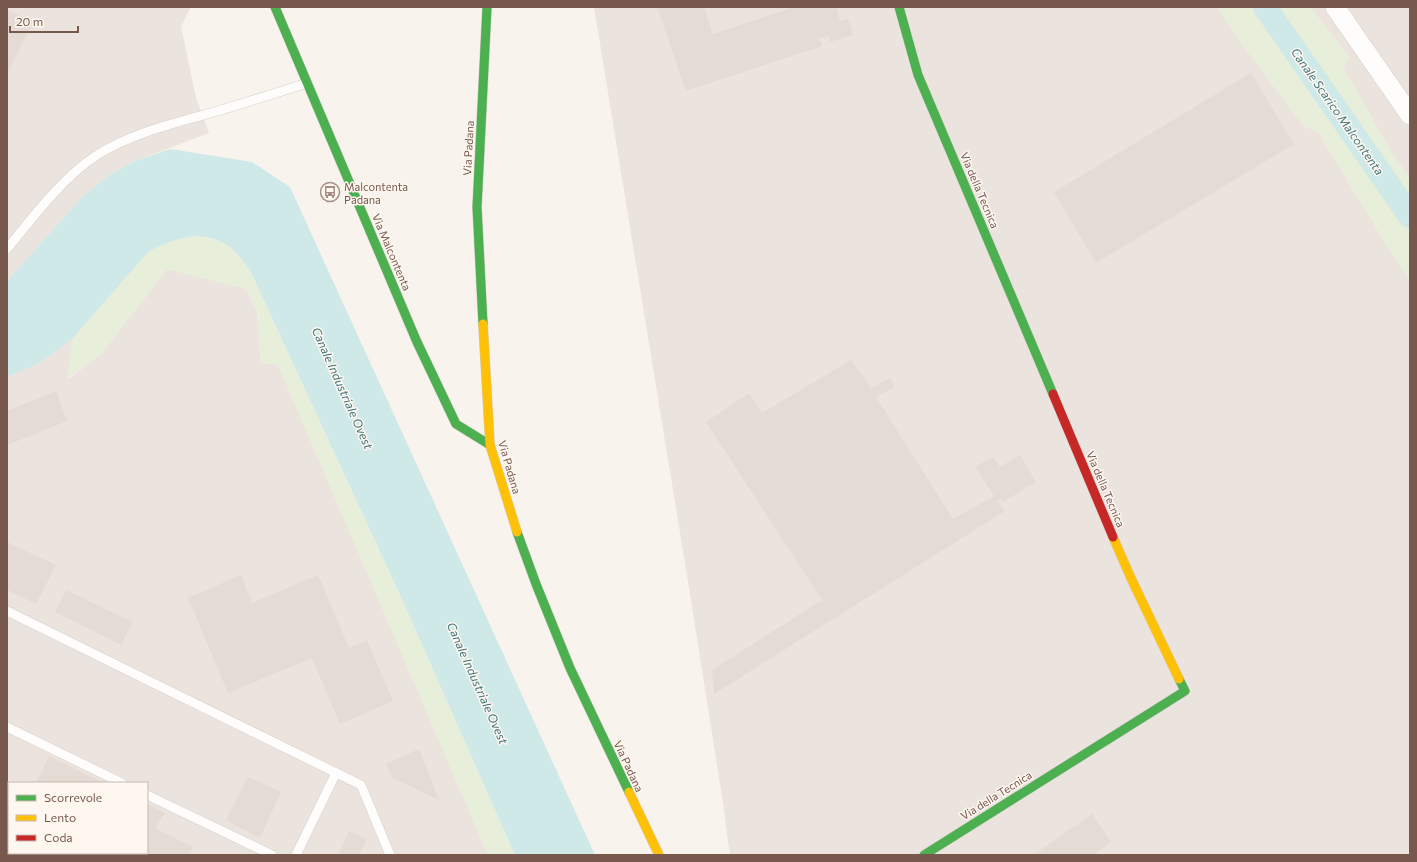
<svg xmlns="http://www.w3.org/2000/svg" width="1417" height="862" font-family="Commissioner,sans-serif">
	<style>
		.industrial { fill: #ebe3de; fill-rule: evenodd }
		.green { fill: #e7eed9 }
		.water { fill: #cfe8e8 }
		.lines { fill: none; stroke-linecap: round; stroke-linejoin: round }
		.canal { stroke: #cfe8e8; stroke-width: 24 }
		.building { fill: #e5dbd5 }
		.lane-casing { stroke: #d6ceca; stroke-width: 10 }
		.street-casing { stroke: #d6ceca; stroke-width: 20 }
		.fast-casing { stroke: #d7ceca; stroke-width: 10 }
		.slow-casing { stroke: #d7ceca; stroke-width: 10 }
		.jam-casing { stroke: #d7ceca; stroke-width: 10 }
		.lane { stroke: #fefdfc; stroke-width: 9 }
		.street { stroke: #fefdfc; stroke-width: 19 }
		.fast { stroke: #4caf50; stroke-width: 9 }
		.slow { stroke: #ffc107; stroke-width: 9 }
		.jam { stroke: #c62828; stroke-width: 9 }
		.labels { text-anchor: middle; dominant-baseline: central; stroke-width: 3; stroke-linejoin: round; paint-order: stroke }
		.street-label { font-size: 11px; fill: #76584d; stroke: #fef7f0 }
		.poi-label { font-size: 11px; fill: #76584d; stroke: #fef7f0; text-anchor: start }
		.water-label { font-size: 12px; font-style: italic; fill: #41767b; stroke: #fef7f0 }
	</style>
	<rect width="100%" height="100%" fill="#f8f3ed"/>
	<g class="industrial">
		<path d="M 7,7 L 191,7 L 181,26 L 196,98 L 209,133 L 135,161 L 109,175 L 84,195 L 7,281 Z"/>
		<path d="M 594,7 L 1217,7 L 1245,48 L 1303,125 L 1319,133 L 1392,254 L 1410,280 L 1410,855 L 730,855 L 723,803 L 691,600 Z"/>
		<path d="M 1310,7 L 1410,7 L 1410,178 L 1391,152 L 1343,67 L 1350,58 Z"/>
		<path d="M 167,269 L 247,289 L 257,313 L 261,363 L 278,364 L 488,855 L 7,855 L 7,377 L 40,363 L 72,339 L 68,379 L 101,354 ZM 9,783 L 147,783 L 147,853 L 9,853 Z"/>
	</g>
	<g class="green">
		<path d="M 1217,7 L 1310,7 L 1350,58 L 1343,67 L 1391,152 L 1410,178 L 1410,280 L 1392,254 L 1319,133 L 1303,125 L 1245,48 Z"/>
		<path d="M 187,236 L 209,238 L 228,245 L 250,270 L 401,597 L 515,855 L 488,855 L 278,365 L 261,363 L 257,313 L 247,289 L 167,269 L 101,354 L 67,379 L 72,339 L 149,251 L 166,242 Z"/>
	</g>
	<path class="water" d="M 170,149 L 252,162 L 290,187 L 595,855 L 515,855 L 401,597 L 250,270 C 244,263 234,249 227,245 C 200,229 175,238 149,251 L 72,339 L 40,363 L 7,377 L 7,281 L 84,195 L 109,175 L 135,161 Z"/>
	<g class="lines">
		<path class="canal" d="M 1265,7 L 1410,216"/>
	</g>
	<g class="building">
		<path d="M 657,7 L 704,7 L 713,34 L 794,7 L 836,7 L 840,21 L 848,19 L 853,35 L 830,42 L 829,36 L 819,38 L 822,46 L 686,91 Z"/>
		<path d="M 7,10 L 33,22 L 7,74 Z"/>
		<path d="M 1251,73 L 1294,144 L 1096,263 L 1054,192 Z"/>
		<path d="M 851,360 L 871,388 L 890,378 L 895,387 L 876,397 L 953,519 L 994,496 L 975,467 L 993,457 L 1000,467 L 1020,455 L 1036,482 L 1003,502 L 1000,499 L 997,501 L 1005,511 L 714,694 L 712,670 L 822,600 L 706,422 L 749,393 L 762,413 Z"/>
		<path d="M 56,391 L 67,421 L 7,445 L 7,411 Z"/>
		<path d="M 7,542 L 56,565 L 36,604 L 7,590 Z"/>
		<path d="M 241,575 L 252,603 L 318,575 L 349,648 L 367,640 L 393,701 L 340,724 L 312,658 L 228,693 L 188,598 Z"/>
		<path d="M 66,590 L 132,622 L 121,645 L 55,612 Z"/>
		<path d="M 419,749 L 439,800 L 393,778 L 386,764 Z"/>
		<path d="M 49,756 L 104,783 L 36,783 Z"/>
		<path d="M 248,777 L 281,792 L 260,838 L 226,820 Z"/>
		<path d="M 147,804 L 165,813 L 155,828 L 193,847 L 189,855 L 88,855 L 84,853 L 147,853 Z"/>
		<path d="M 1092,814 L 1111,842 L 1093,855 L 1033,855 Z"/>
		<path d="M 349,831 L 367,839 L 359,855 L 338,855 Z"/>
	</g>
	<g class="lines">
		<g class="lane-casing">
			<g id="lane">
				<path d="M 7,249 C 32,218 64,176 97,155 C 132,133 175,123 214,112 C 245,103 276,93 307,83"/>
				<path d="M 7,611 L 361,785 L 390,855"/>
				<path d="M 7,727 L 122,783"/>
				<path d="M 147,795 L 272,855"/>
				<path d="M 7,854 L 9,855"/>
				<path d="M 296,855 L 336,773"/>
			</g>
		</g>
		<g class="street-casing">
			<path id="street" d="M 1335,7 L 1410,115"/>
		</g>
		<g class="fast-casing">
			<g id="fast">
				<path d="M 275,7 L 417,342 L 456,424 L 490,445"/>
				<path d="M 899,7 L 918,75 L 1053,394"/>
				<path d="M 483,324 L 477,207 L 487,7"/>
				<path d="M 517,532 L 536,584 L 570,668 L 629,792"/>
				<path d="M 924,855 L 1185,691 L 1179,679"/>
			</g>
		</g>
		<g class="slow-casing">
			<g id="slow">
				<path d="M 483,324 L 490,445 L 517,532"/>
				<path d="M 1113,537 L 1130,576 L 1179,679"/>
				<path d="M 629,792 L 659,855"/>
			</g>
		</g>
		<g class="jam-casing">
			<path id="jam" d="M 1053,394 L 1113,537"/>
		</g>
		<use href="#lane" class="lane"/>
		<use href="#street" class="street"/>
		<use href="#fast" class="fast"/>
		<use href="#slow" class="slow"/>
		<use href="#jam" class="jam"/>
	</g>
	<defs>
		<g id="bus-ring" transform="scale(1)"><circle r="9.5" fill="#fef7f0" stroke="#a48e85" stroke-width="1.5"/><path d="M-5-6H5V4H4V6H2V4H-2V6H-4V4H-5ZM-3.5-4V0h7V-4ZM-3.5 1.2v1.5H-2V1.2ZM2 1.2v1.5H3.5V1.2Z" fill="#a48e85"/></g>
	</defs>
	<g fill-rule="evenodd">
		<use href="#bus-ring" x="330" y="192"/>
	</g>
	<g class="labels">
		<g class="street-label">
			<text transform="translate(468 148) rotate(-87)">Via Padana</text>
			<text transform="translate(980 190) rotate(67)">Via della Tecnica</text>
			<text transform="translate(392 252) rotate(67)">Via Malcontenta</text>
			<text transform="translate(510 467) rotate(74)">Via Padana</text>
			<text transform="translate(1106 489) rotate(67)">Via della Tecnica</text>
			<text transform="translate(629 766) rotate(65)">Via Padana</text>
			<text transform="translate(996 795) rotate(-32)">Via della Tecnica</text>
		</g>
		<g class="poi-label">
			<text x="344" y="186">Malcontenta<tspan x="344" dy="13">Padana</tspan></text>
		</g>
		<g class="water-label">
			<text transform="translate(1338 111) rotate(55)">Canale Scarico Malcontenta</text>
			<text transform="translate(343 388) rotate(66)">Canale Industriale Ovest</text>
			<text transform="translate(478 683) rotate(66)">Canale Industriale Ovest</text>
		</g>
	</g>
	<rect width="1417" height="862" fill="none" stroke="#76584d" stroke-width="16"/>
	<rect x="8" y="782" width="140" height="72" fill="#fef7f0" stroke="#c8b7af"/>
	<rect x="16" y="795" width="20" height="6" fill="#4caf50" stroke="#c8b7af"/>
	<text x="44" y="802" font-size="12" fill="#76584d">Scorrevole</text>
	<rect x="16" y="815" width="20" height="6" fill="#ffc107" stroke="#c8b7af"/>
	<text x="44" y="822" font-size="12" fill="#76584d">Lento</text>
	<rect x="16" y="835" width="20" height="6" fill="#c62828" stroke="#c8b7af"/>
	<text x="44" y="842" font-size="12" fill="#76584d">Coda</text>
	<path d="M10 26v6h68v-6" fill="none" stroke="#76584d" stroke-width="2"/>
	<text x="16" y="26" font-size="12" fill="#76584d" stroke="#fef7f0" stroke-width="3" paint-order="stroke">20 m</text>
</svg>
